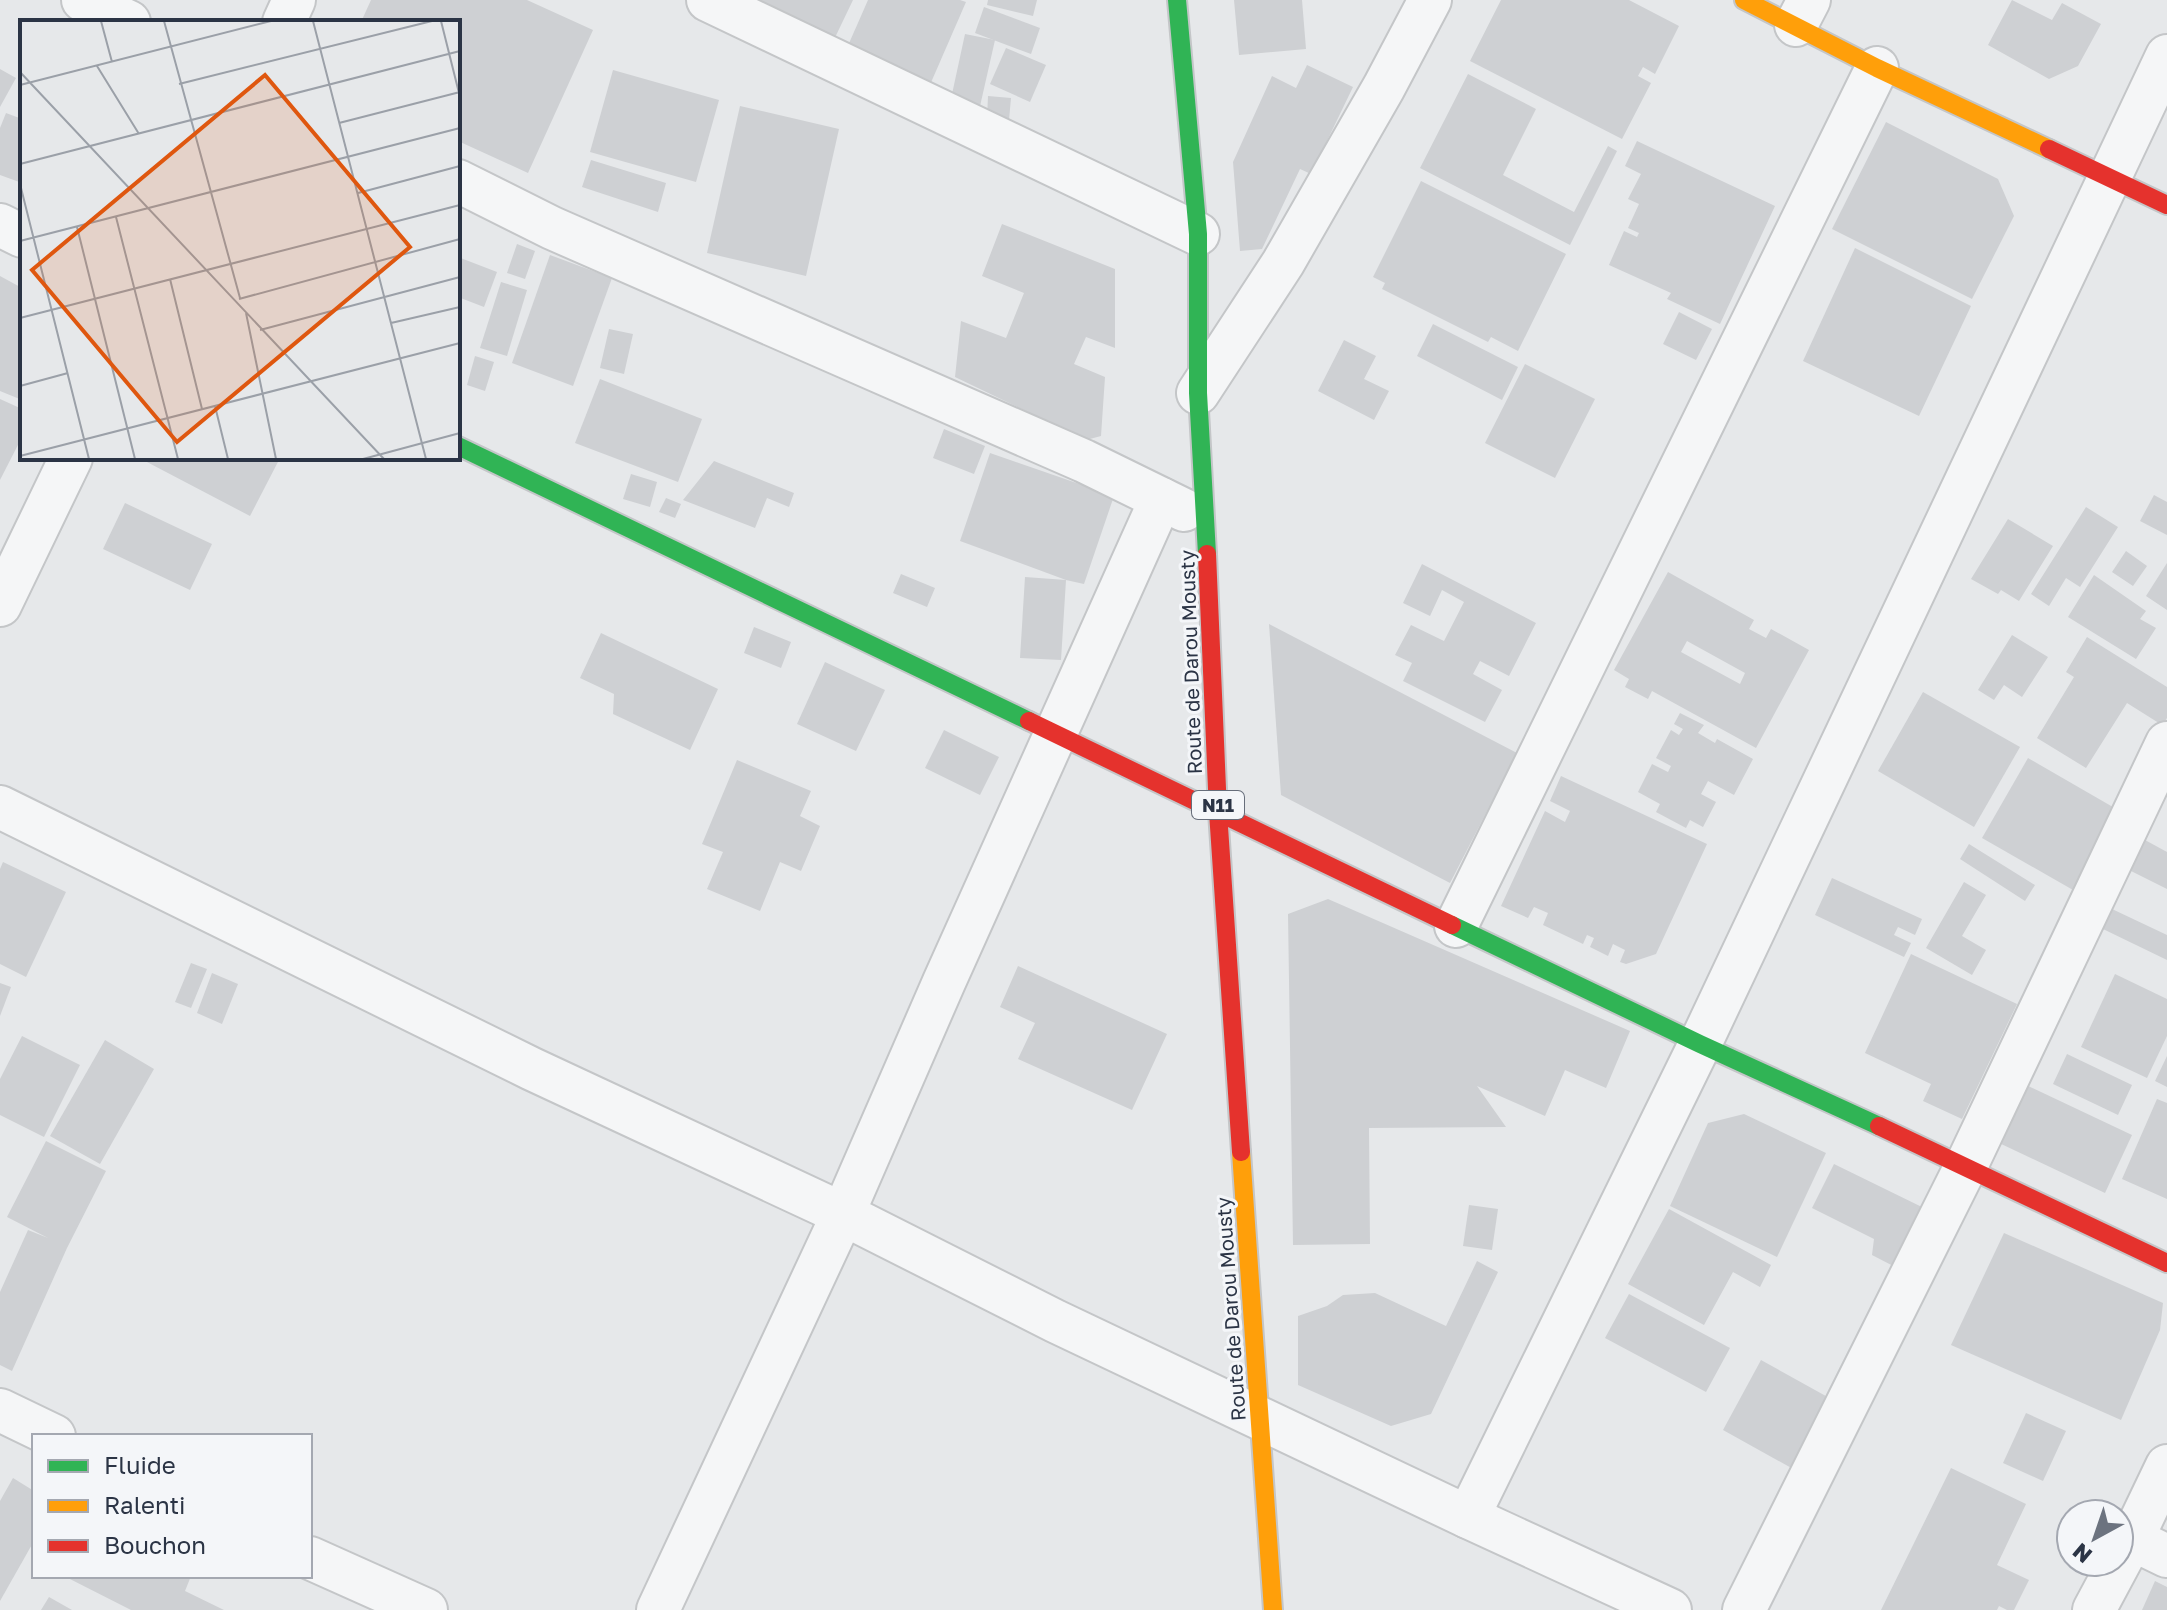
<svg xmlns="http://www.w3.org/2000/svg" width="2167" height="1610" font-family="'Golos Text',sans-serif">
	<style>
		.building { fill: #ced0d3; fill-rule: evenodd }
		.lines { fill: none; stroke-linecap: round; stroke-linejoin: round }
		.street-casing { stroke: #c4c6c8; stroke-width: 46 }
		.fast-casing { stroke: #c4c6c8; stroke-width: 22 }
		.slow-casing { stroke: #c4c6c8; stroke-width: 22 }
		.jam-casing { stroke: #c4c6c8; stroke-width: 22 }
		.street { stroke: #f5f6f7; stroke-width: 42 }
		.fast { stroke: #30b455; stroke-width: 18 }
		.slow { stroke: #ff9f0a; stroke-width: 18 }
		.jam { stroke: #e5322d; stroke-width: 18 }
		.labels { text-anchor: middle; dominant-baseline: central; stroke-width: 6; stroke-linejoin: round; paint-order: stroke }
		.shield { fill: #f4f6f9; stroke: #676e7b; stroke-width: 2 }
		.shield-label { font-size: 18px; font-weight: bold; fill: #2b3445 }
		.street-label { font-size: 20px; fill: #2b3445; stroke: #f4f6f9 }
		.inset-road { fill: none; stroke: #9ba0a8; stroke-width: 2 }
		.view { fill: #df570f; fill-opacity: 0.15; stroke: #df570f; stroke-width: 4 }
		.inset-edge { fill: none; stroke: #2b3445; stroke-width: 4 }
	</style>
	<rect width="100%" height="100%" fill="#e6e8ea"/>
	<g class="building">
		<path d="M 371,0 L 527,0 L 593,30 L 528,173 L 458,141 L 458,22 L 361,22 Z"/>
		<path d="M 731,0 L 853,0 L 830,48 Z"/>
		<path d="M 868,0 L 960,0 L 966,2 L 926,94 L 843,57 Z"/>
		<path d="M 988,0 L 1037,0 L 1033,16 L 987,5 Z"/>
		<path d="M 1234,0 L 1302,0 L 1306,49 L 1239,55 Z"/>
		<path d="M 1501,0 L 1629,0 L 1679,26 L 1655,74 L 1643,67 L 1638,76 L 1651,83 L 1622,139 L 1470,61 Z"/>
		<path d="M 2012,0 L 2052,20 L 2062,3 L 2101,24 L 2078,66 L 2049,79 L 1988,45 Z"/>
		<path d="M 984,7 L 1040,28 L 1031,54 L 975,33 Z"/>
		<path d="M 965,34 L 995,40 L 978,115 L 949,108 Z"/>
		<path d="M 1006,48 L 1046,65 L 1030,102 L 990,84 Z"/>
		<path d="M 1307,65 L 1353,87 L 1311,174 L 1300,169 L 1262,249 L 1240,251 L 1233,162 L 1272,76 L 1296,88 Z"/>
		<path d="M 0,69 L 16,78 L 0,107 Z"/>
		<path d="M 613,70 L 719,100 L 696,182 L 590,152 Z"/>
		<path d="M 1468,74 L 1536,109 L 1503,175 L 1574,212 L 1608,146 L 1617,151 L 1570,245 L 1420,168 Z"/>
		<path d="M 988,96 L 1011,98 L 1009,120 L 987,119 Z"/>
		<path d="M 740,106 L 839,129 L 806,276 L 707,253 Z"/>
		<path d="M 6,113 L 22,119 L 22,183 L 0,175 L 0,128 Z"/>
		<path d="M 1886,122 L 1998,179 L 2014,216 L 1972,299 L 1832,229 Z"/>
		<path d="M 1637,141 L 1775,206 L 1720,324 L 1667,299 L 1671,293 L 1609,265 L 1624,231 L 1637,237 L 1639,233 L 1628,228 L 1639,204 L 1628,199 L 1641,174 L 1625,166 Z"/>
		<path d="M 591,160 L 666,183 L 658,212 L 582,187 Z"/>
		<path d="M 1421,181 L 1566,254 L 1518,351 L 1491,337 L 1488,342 L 1382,289 L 1385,283 L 1373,277 Z"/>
		<path d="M 1002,224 L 1115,269 L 1115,348 L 1086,337 L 1074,364 L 1105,377 L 1101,436 L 1086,440 L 955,377 L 961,321 L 1006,338 L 1024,293 L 982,276 Z"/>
		<path d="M 517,244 L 535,251 L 525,279 L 507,273 Z"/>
		<path d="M 1855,248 L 1971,306 L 1919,416 L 1803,361 Z"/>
		<path d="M 550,255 L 612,278 L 573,386 L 512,363 Z"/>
		<path d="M 458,257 L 497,272 L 484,307 L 458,297 Z"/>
		<path d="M 0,276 L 22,288 L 22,400 L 0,391 Z"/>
		<path d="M 501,282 L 527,290 L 507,356 L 480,348 Z"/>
		<path d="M 1679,312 L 1712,329 L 1696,360 L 1663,344 Z"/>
		<path d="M 1433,324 L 1518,367 L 1502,400 L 1417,356 Z"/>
		<path d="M 609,329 L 633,334 L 624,374 L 600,368 Z"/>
		<path d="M 1344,340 L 1376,356 L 1364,379 L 1389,391 L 1374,420 L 1318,391 Z"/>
		<path d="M 475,356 L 494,362 L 485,391 L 467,385 Z"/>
		<path d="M 1525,364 L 1595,399 L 1555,478 L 1485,443 Z"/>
		<path d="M 600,379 L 702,419 L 678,482 L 575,443 Z"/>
		<path d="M 0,399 L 22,409 L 22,437 L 0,480 Z"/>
		<path d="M 944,429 L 985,446 L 974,474 L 933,458 Z"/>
		<path d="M 990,453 L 1114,496 L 1084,584 L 1066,580 L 960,541 Z"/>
		<path d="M 147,458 L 280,458 L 250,516 L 145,461 Z"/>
		<path d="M 714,461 L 794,493 L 789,507 L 767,498 L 755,528 L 683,500 Z"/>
		<path d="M 631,474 L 657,482 L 650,507 L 623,499 Z"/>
		<path d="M 2154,495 L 2167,502 L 2167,535 L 2140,521 Z"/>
		<path d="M 666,498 L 681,504 L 675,518 L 659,512 Z"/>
		<path d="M 125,503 L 212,544 L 190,590 L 103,549 Z"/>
		<path d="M 2086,507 L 2118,527 L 2080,587 L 2066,578 L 2049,606 L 2031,594 Z"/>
		<path d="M 2008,519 L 2053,546 L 2019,601 L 2001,590 L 1998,594 L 1971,579 Z"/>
		<path d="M 2126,551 L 2147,566 L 2133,586 L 2112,572 Z"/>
		<path d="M 2167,563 L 2167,610 L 2146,596 Z"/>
		<path d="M 1422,564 L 1536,623 L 1509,676 L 1480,661 L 1473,674 L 1502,690 L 1485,722 L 1403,681 L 1412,663 L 1395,655 L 1411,625 L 1444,641 L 1464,602 L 1442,590 L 1430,616 L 1403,603 Z"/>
		<path d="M 1668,572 L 1754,620 L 1749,629 L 1766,638 L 1771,629 L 1809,650 L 1756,748 L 1652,691 L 1648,699 L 1625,687 L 1629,679 L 1614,670 ZM 1687,641 L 1745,673 L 1740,684 L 1681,652 Z"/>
		<path d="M 901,574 L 935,588 L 927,607 L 893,593 Z"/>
		<path d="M 2094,575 L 2146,611 L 2140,619 L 2156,628 L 2136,659 L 2068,617 Z"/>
		<path d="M 1025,577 L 1066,580 L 1061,660 L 1020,658 Z"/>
		<path d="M 1269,624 L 1517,753 L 1450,883 L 1281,795 Z"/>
		<path d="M 754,627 L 791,642 L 781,668 L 744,653 Z"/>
		<path d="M 601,633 L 718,689 L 690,750 L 613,714 L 614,694 L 580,678 Z"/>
		<path d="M 2012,635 L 2048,657 L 2022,697 L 2004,685 L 1994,700 L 1978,690 Z"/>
		<path d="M 2087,637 L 2167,687 L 2167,718 L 2162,725 L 2127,703 L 2086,768 L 2037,738 L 2074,677 L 2066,672 Z"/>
		<path d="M 825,662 L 885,690 L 856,751 L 797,724 Z"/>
		<path d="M 1923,692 L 2020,747 L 1974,827 L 1878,771 Z"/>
		<path d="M 1680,713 L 1704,725 L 1698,733 L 1715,743 L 1717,739 L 1753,759 L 1734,795 L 1708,781 L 1701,794 L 1716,802 L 1703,827 L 1690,820 L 1686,828 L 1656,812 L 1660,804 L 1638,792 L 1652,764 L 1668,772 L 1671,766 L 1656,758 L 1671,730 L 1679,735 L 1683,729 L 1674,724 Z"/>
		<path d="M 944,730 L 999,757 L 980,795 L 925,768 Z"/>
		<path d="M 2028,758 L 2125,814 L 2080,894 L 1982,838 Z"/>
		<path d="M 737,760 L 811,791 L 800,816 L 820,826 L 801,871 L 780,862 L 760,911 L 707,889 L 723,852 L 702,844 Z"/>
		<path d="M 1561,776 L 1707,844 L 1656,954 L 1626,964 L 1620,962 L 1625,950 L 1613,944 L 1608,956 L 1590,947 L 1594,938 L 1587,935 L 1583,944 L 1543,925 L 1548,913 L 1534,907 L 1528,918 L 1501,906 L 1545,811 L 1565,822 L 1570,811 L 1550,801 Z"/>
		<path d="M 2145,840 L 2167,852 L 2167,889 L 2129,870 Z"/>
		<path d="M 1969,844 L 2035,885 L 2025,901 L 1960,859 Z"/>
		<path d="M 3,862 L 66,892 L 26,977 L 0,964 L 0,869 Z"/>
		<path d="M 1832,878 L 1922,919 L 1915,935 L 1898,927 L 1894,935 L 1911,943 L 1904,957 L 1815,915 Z"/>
		<path d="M 1964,882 L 1986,895 L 1962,936 L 1986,950 L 1972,975 L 1926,948 Z"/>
		<path d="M 1328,899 L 1630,1031 L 1606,1088 L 1565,1070 L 1545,1116 L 1477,1086 L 1506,1127 L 1369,1128 L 1370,1244 L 1293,1245 L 1288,914 Z"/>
		<path d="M 2112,909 L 2167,935 L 2167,960 L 2103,929 Z"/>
		<path d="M 1911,954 L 2017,1004 L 1962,1119 L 1923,1101 L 1931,1084 L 1865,1053 Z"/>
		<path d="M 191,963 L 207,969 L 191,1008 L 175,1002 Z"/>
		<path d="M 1018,966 L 1167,1034 L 1132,1110 L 1018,1059 L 1035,1023 L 1000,1007 Z"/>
		<path d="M 212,973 L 238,984 L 222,1024 L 197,1013 Z"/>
		<path d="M 2115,974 L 2167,999 L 2167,1036 L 2147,1078 L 2081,1047 Z"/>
		<path d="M 0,983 L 11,987 L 0,1016 Z"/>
		<path d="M 22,1036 L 80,1065 L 44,1137 L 0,1115 L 0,1079 Z"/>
		<path d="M 105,1040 L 154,1069 L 100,1164 L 50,1136 Z"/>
		<path d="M 2067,1054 L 2132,1085 L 2118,1115 L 2053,1084 Z"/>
		<path d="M 2167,1056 L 2167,1087 L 2155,1081 Z"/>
		<path d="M 2024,1084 L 2132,1135 L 2105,1193 L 1997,1142 Z"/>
		<path d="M 2157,1099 L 2167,1103 L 2167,1199 L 2122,1179 Z"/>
		<path d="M 1744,1114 L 1826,1153 L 1777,1257 L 1670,1206 L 1708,1123 Z"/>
		<path d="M 46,1141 L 106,1171 L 67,1248 L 12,1371 L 0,1365 L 0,1292 L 28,1230 L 48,1238 L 7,1217 Z"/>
		<path d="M 1834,1164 L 1928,1210 L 1899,1269 L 1872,1255 L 1874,1239 L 1812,1208 Z"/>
		<path d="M 1469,1205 L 1498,1209 L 1492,1250 L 1463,1246 Z"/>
		<path d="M 1669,1209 L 1771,1265 L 1760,1287 L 1733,1272 L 1704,1325 L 1628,1284 Z"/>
		<path d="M 2004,1233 L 2163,1303 L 2160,1330 L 2121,1420 L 1951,1345 Z"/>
		<path d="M 1477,1261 L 1498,1272 L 1431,1414 L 1391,1426 L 1298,1385 L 1298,1316 L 1327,1306 L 1343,1295 L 1375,1293 L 1446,1326 Z"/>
		<path d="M 1629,1294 L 1730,1348 L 1706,1392 L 1605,1338 Z"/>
		<path d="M 1761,1360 L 1833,1400 L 1795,1470 L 1723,1430 Z"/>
		<path d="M 2026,1413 L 2066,1431 L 2043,1481 L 2003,1463 Z"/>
		<path d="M 1951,1468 L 2026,1504 L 1997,1565 L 2029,1580 L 2014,1610 L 2007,1610 L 1999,1606 L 1997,1610 L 1881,1610 Z"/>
		<path d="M 13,1478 L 34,1491 L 34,1541 L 0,1601 L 0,1501 Z"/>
		<path d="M 64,1576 L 191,1576 L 185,1591 L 224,1610 L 131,1610 Z"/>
		<path d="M 2155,1581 L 2167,1587 L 2167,1610 L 2142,1610 Z"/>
		<path d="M 49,1597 L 72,1610 L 41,1610 Z"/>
	</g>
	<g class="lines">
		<g class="street-casing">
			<g id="street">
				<path d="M 83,0 L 129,22"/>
				<path d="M 708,0 L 1198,234"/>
				<path d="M 284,22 L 294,0"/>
				<path d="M 1796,25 L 1809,0"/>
				<path d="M 458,181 L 552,228 L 1084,461 L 1184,510"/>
				<path d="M 0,225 L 22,236"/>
				<path d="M 1198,393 L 1283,263 L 1384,87 L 1430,0"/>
				<path d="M 0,605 L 71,458"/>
				<path d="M 0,807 L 532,1069 L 843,1214 L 1055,1321 L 1468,1517 L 1670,1610"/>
				<path d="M 1456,926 L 1877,68"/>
				<path d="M 0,1410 L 54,1436"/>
				<path d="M 1468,1517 L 1700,1044 L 2167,56"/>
				<path d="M 2132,1539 L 2167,1556"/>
				<path d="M 310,1558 L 426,1610"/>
				<path d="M 658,1610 L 843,1214 L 944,982 L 1161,499"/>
				<path d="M 1744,1610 L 1966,1166 L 2167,743"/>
				<path d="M 2094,1610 L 2132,1539 L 2167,1466"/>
			</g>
		</g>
		<g class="fast-casing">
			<g id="fast">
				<path d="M 1177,0 L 1198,234 L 1198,393 L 1207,554"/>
				<path d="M 458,446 L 1029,721"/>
				<path d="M 1452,925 L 1700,1044 L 1879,1126"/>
			</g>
		</g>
		<g class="slow-casing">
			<g id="slow">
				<path d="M 1744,0 L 1877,68 L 2049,149"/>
				<path d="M 1241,1152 L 1273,1610"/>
			</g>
		</g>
		<g class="jam-casing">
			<g id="jam">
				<path d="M 2049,149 L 2167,205"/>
				<path d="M 1207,554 L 1218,812 L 1241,1152"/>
				<path d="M 1029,721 L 1452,925"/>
				<path d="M 1879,1126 L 2167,1263"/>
			</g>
		</g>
		<use href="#street" class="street"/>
		<use href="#fast" class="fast"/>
		<use href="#slow" class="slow"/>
		<use href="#jam" class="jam"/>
	</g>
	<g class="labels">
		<rect class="shield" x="1192" y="791" width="52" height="28" rx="6"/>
		<g class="shield-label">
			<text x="1218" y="805">N11</text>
		</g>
		<g class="street-label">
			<text transform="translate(1190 662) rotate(-92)">Route de Darou Mousty</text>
			<text transform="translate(1230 1309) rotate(-94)">Route de Darou Mousty</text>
		</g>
	</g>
	<g transform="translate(20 20)">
		<rect width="440" height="440" fill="#e6e8ea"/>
		<path class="inset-road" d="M 81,1 L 92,42M 144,1 L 220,278M 293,1 L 406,439M 421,1 L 440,77M 77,46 L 119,114M 0,52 L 364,439M 159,64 L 412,1M 0,65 L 251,1M 319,103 L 440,72M 0,144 L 440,31M 0,164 L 69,439M 338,173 L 440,146M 96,197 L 158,439M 57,207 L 115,439M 0,221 L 440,108M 150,259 L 182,389M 219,279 L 440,219M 226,293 L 256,439M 0,298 L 440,185M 371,303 L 440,287M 240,310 L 440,257M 0,366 L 48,353M 195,386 L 208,439M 0,436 L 440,323M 343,439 L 440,413"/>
		<path class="view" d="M 245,55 L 390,227 L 157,422 L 12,250 Z"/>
		<rect width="440" height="440" class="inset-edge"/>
	</g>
	<rect x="32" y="1434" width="280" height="144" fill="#f4f6f9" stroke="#a4a8b1" stroke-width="2"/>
	<rect x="48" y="1460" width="40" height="12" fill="#30b455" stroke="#a4a8b1" stroke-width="2"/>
	<text x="104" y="1474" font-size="24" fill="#2b3445">Fluide</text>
	<rect x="48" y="1500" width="40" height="12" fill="#ff9f0a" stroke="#a4a8b1" stroke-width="2"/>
	<text x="104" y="1514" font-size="24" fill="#2b3445">Ralenti</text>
	<rect x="48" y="1540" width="40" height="12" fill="#e5322d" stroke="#a4a8b1" stroke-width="2"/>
	<text x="104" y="1554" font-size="24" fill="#2b3445">Bouchon</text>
	<g transform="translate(2095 1538) rotate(220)"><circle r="38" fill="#f4f6f9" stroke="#a4a8b1" stroke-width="2"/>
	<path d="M0-6L14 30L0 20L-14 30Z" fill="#6c737f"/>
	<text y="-12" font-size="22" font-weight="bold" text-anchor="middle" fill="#2b3445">N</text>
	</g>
</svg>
